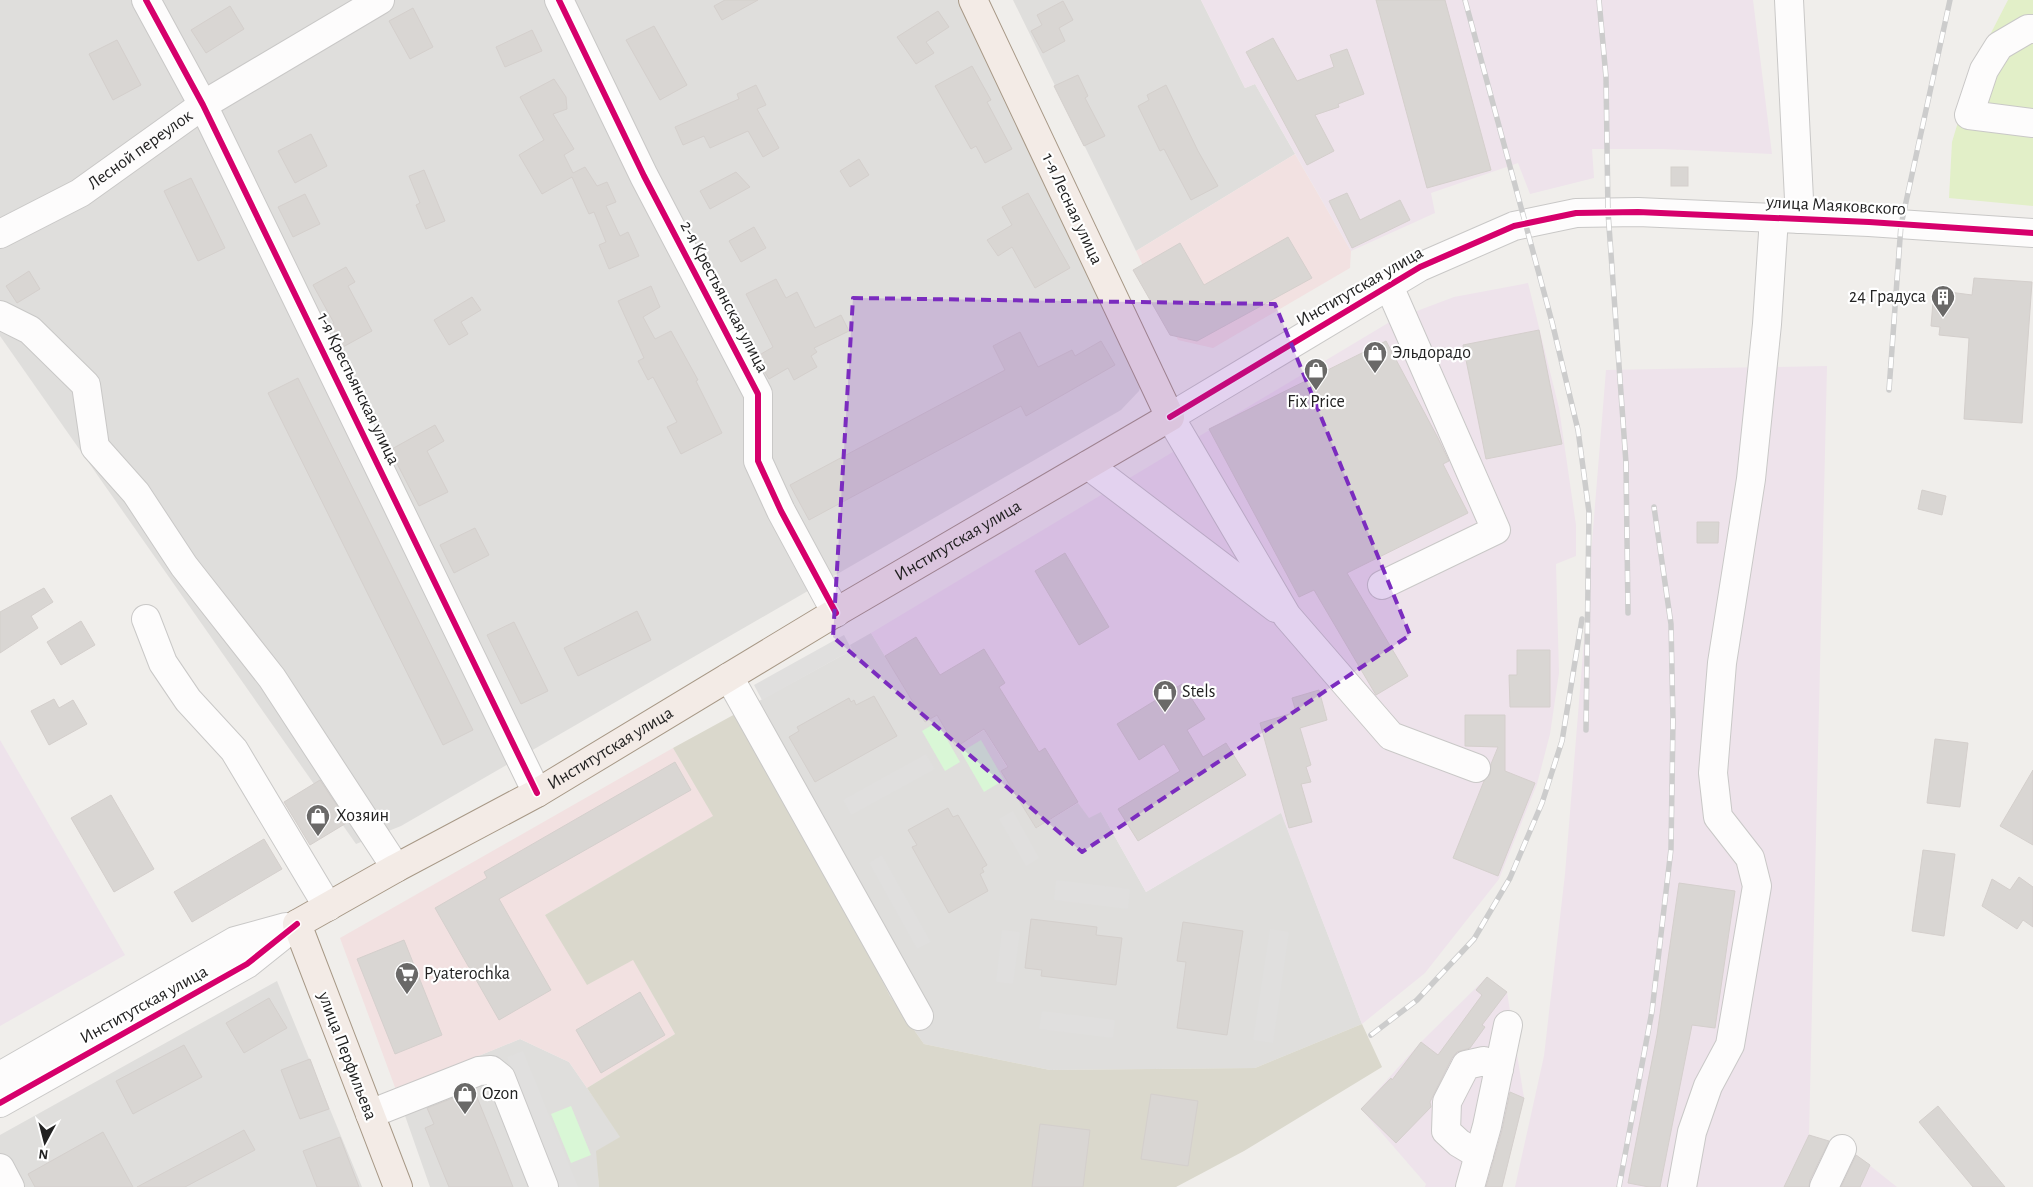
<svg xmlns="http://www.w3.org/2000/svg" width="2033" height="1187" font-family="'Alegreya Sans',sans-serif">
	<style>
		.residential { fill: #dfdedc }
		.commercial { fill: #f2e1e1 }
		.industrial { fill: #eee3eb }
		.construction { fill: #dad8cc }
		.grass { fill: #e2efc8 }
		.park { fill: #d9f7d6 }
		.parking { fill: #e0dfde }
		.building { fill: #d9d6d3; stroke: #d4cfcc }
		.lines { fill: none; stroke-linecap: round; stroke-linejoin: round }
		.minor-casing { stroke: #c9c8c7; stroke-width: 30 }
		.major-casing { stroke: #a79886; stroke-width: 30 }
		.minor { stroke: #fdfcfc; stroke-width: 28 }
		.major { stroke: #f3ebe6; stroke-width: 28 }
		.rail-casing { stroke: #ccc; stroke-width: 5.5 }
		.rail { stroke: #fff; stroke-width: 4; stroke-dasharray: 11; stroke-linecap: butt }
		.cycleway-casing { stroke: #fff; stroke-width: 9 }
		.cycleway { stroke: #d6006c; stroke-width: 6 }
		.marked { fill: #7b2cbf; fill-opacity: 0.2; stroke: #7b2cbf; stroke-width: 4; stroke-dasharray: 10 6; stroke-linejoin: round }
		.labels { text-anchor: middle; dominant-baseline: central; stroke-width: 4.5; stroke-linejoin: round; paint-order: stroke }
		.street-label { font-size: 18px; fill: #222; stroke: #fff }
		.poi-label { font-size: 18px; fill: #222; stroke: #fff; text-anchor: start }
	</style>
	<rect width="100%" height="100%" fill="#f0eeeb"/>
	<g class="residential">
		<path d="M 0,0 L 966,0 L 1142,382 L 1139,391 L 1121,410 L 401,826 L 356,844 L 0,336 Z"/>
		<path d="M 1013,0 L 1201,0 L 1245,88 L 1255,84 L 1295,154 L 1136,251 Z"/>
		<path d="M 871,633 L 925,722 L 937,715 L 984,729 L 1008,767 L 1037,828 L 1078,802 L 1101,812 L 1146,892 L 1281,812 L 1362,1024 L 1255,1068 L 1050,1070 L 924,1044 L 890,996 L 737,713 L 852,650 L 850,645 Z"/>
		<path d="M 277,981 L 362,1187 L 0,1187 L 0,1135 Z"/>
		<path d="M 520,1039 L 569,1062 L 621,1137 L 597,1151 L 599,1187 L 430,1187 L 396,1090 Z"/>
	</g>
	<g class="commercial">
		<path d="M 1295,154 L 1351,251 L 1350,268 L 1213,348 L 1178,340 L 1136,251 Z"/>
		<path d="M 673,748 L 714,816 L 545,915 L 633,959 L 675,1034 L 587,1088 L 569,1062 L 520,1039 L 396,1090 L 340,938 Z"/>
	</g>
	<g class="industrial">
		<path d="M 1201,0 L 1753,0 L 1772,154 L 1663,149 L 1592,149 L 1594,178 L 1530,194 L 1518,163 L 1431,193 L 1435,213 L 1351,251 L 1255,84 L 1245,88 Z"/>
		<path d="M 1528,283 L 1559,408 L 1576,525 L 1576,556 L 1556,564 L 1559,673 L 1550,734 L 1537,784 L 1499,879 L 1425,973 L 1362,1024 L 1281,813 L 1146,892 L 1101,812 L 1089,818 L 1078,803 L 1036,828 L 1001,771 L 1007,767 L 984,730 L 956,747 L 937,715 L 925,722 L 871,633 L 1393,320 L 1454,297 Z"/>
		<path d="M 1827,366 L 1809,1135 L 1849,1149 L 1897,1187 L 1515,1187 L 1544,1056 L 1565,874 L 1606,370 Z"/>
		<path d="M 0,740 L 125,955 L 0,1026 Z"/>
		<path d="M 1487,977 L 1507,992 L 1524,1098 L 1502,1187 L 1425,1187 L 1426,1184 L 1361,1109 L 1421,1042 Z"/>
	</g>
	<path class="construction" d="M 737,713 L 854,925 L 890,996 L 924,1044 L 1050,1070 L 1255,1068 L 1362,1024 L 1382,1067 L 1244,1151 L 1176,1187 L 599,1187 L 596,1151 L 620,1137 L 587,1088 L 675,1034 L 633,960 L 587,985 L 545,915 L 713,816 L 673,748 Z"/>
	<path class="grass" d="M 2008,0 L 2033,0 L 2033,206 L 1949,198 L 1952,142 L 1976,62 Z"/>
	<g class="park">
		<path d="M 937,722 L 960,762 L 945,771 L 922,731 Z"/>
		<path d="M 981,740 L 1004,780 L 984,792 L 961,752 Z"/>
		<path d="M 571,1106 L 591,1155 L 571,1163 L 551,1114 Z"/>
	</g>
	<g class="parking">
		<path d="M 844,635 L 852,650 L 762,700 L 754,685 Z"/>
		<path d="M 926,754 L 935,769 L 851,815 L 843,800 Z"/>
		<path d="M 1013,811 L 1039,858 L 1026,866 L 999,819 Z"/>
		<path d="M 882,855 L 931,942 L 917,949 L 869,863 Z"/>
		<path d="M 1056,880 L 1130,889 L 1128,909 L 1054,900 Z"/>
		<path d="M 1270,929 L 1289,932 L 1273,1043 L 1253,1040 Z"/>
		<path d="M 1002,930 L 1020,932 L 1013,984 L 996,982 Z"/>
		<path d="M 1042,1011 L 1115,1020 L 1113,1038 L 1039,1029 Z"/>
		<path d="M 523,1051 L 578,1187 L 558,1187 L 507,1057 Z"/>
	</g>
	<g class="building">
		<path d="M 725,0 L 758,0 L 722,20 L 714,6 Z"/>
		<path d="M 1376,0 L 1445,0 L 1491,170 L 1427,188 Z"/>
		<path d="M 1063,1 L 1073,20 L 1059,28 L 1065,41 L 1043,53 L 1031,31 L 1042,25 L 1037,15 Z"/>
		<path d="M 230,6 L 244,29 L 206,53 L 191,30 Z"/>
		<path d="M 413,8 L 433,47 L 410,59 L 389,21 Z"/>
		<path d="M 938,11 L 949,27 L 926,42 L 934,53 L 916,64 L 897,37 Z"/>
		<path d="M 654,26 L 687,85 L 660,100 L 626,40 Z"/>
		<path d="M 532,30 L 542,51 L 505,67 L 496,47 Z"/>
		<path d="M 1273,38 L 1297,81 L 1334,67 L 1330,55 L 1347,49 L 1364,94 L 1338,104 L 1339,107 L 1315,115 L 1334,151 L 1307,165 L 1246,52 Z"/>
		<path d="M 117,40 L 141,85 L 113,100 L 89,54 Z"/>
		<path d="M 972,66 L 991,100 L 987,102 L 1012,149 L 985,163 L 976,146 L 971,149 L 935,86 Z"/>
		<path d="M 1078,75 L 1088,96 L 1085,98 L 1105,136 L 1084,146 L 1054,86 Z"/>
		<path d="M 554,79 L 566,97 L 567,109 L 553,114 L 574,149 L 564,155 L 573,173 L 585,167 L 597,186 L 607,182 L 616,202 L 606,206 L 620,236 L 628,232 L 639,256 L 609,269 L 599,245 L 606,242 L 594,212 L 589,214 L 572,177 L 542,194 L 519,155 L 544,140 L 520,97 Z"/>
		<path d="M 756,85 L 766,105 L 757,109 L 779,148 L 763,157 L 748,131 L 710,148 L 704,136 L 683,145 L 675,127 L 739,99 L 737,94 Z"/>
		<path d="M 1166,85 L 1198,151 L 1218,186 L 1191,200 L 1164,149 L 1160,151 L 1138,106 L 1149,100 L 1147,95 Z"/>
		<path d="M 311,134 L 327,166 L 295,183 L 278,151 Z"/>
		<path d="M 859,159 L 869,175 L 850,187 L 840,171 Z"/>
		<rect x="1671" y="167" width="17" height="19"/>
		<path d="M 424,170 L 445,221 L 426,229 L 416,205 L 420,203 L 409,176 Z"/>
		<path d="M 736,172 L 750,187 L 710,209 L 700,191 Z"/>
		<path d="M 191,178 L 225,248 L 198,261 L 164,191 Z"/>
		<path d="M 1028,193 L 1070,268 L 1035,288 L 1012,247 L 998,256 L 987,240 L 1012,225 L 1002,207 Z"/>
		<path d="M 1347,193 L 1360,220 L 1400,200 L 1410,220 L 1352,248 L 1329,201 Z"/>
		<path d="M 305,194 L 320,224 L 293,237 L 278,207 Z"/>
		<path d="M 754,227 L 766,248 L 741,262 L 729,241 Z"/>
		<path d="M 1288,237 L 1312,278 L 1197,341 L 1170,335 L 1133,270 L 1180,243 L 1204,285 Z"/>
		<path d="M 346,267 L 355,282 L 348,286 L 372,331 L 343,347 L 331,325 L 334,323 L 313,285 Z"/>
		<path d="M 29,271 L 40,289 L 17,303 L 6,286 Z"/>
		<path d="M 1974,278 L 2032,282 L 2022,423 L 1964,419 L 1969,338 L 1939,335 L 1940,327 L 1931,326 L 1934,290 L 1972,295 Z"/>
		<path d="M 776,279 L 786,298 L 797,292 L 815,328 L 841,315 L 849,331 L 814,348 L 817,352 L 811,356 L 817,367 L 794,380 L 788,368 L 769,379 L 756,357 L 773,347 L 746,294 Z"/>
		<path d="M 651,286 L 660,307 L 643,317 L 655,339 L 671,331 L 698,380 L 696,381 L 722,433 L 681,454 L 667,427 L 677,422 L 653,377 L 648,380 L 638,361 L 644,358 L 618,301 Z"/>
		<path d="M 472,297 L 481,310 L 461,322 L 468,334 L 449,345 L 434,320 Z"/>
		<path d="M 1539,330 L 1562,444 L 1486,459 L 1463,345 Z"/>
		<path d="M 1020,332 L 1038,367 L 1072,350 L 1075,356 L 1101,341 L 1115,365 L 1026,416 L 1021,406 L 809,520 L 790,485 L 1005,370 L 993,346 Z"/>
		<path d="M 1386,341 L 1438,438 L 1449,461 L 1443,464 L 1468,513 L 1347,573 L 1408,676 L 1376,695 L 1314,590 L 1299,597 L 1209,429 Z"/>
		<path d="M 298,378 L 473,730 L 443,745 L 268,393 Z"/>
		<path d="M 435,425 L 444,441 L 427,451 L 448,492 L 419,506 L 390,450 Z"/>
		<path d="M 1922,490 L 1946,496 L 1942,515 L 1918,509 Z"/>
		<path d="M 1697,522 L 1719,522 L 1718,543 L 1697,543 Z"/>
		<path d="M 475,528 L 489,555 L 454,573 L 440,545 Z"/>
		<path d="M 1065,553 L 1109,627 L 1079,645 L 1035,571 Z"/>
		<path d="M 44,588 L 53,602 L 31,616 L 38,628 L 0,653 L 0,612 Z"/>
		<path d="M 637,611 L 651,640 L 578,676 L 564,648 Z"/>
		<path d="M 81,621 L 95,645 L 61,665 L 47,642 Z"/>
		<path d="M 514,622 L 548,691 L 521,704 L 487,635 Z"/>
		<path d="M 916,637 L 940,675 L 984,649 L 1005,683 L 999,687 L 1039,752 L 1045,748 L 1078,802 L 1036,828 L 1001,771 L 1008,767 L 984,729 L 956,747 L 937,715 L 925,722 L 885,656 Z"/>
		<path d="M 1517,650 L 1550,650 L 1550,707 L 1510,707 L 1509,675 L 1517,675 Z"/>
		<path d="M 1182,684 L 1205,719 L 1187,730 L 1203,757 L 1226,743 L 1246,775 L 1138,841 L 1118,809 L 1180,771 L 1164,744 L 1139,760 L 1117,724 Z"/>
		<path d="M 1319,690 L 1327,720 L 1300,728 L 1311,765 L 1306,767 L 1311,782 L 1301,784 L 1312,822 L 1289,828 L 1260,723 L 1296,712 L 1292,698 Z"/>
		<path d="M 874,696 L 897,736 L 815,782 L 789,737 L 799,731 L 797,727 L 849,698 L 851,702 L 854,700 L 856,705 Z"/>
		<path d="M 54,699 L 59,708 L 73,700 L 87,724 L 49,745 L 31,711 Z"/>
		<path d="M 1465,715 L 1505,715 L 1505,771 L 1535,783 L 1498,876 L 1453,858 L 1484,781 L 1490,774 L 1491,764 L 1498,747 L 1465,746 Z"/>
		<path d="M 1935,739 L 1968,743 L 1960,807 L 1927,803 Z"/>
		<path d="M 675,762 L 691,790 L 499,899 L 551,990 L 499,1020 L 435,908 L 487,878 L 484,872 Z"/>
		<path d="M 2033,770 L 2033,845 L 2000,826 Z"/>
		<path d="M 320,780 L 348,822 L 310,845 L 284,802 Z"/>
		<path d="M 111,795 L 154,869 L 114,892 L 71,818 Z"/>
		<path d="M 948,808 L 953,817 L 958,815 L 987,865 L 982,868 L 984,872 L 980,874 L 988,891 L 949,913 L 912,847 L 917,845 L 908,830 Z"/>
		<path d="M 264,839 L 282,869 L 192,922 L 174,892 Z"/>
		<path d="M 1923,850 L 1955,854 L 1944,936 L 1912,931 Z"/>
		<path d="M 2019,877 L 2033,887 L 2033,927 L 2023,920 L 2017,929 L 1982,906 L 1992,879 L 2010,890 Z"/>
		<path d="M 1679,883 L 1735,891 L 1715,1028 L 1692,1025 L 1660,1187 L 1649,1187 L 1628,1183 L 1657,1035 Z"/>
		<path d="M 1031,919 L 1097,927 L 1096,935 L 1122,938 L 1116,985 L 1041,976 L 1042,970 L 1025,968 Z"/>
		<path d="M 1183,922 L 1243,931 L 1227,1035 L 1177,1028 L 1186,962 L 1177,961 Z"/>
		<path d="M 404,940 L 442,1035 L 395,1054 L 357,959 Z"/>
		<path d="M 1487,977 L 1507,992 L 1482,1025 L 1485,1027 L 1470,1048 L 1457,1052 L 1452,1058 L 1430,1102 L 1431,1107 L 1396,1143 L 1361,1109 L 1391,1078 L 1392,1080 L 1421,1042 L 1438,1055 L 1482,995 L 1476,990 Z"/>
		<path d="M 640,992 L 665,1035 L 601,1073 L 576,1030 Z"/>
		<path d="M 269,998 L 287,1028 L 244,1053 L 226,1023 Z"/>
		<path d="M 184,1045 L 202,1077 L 133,1114 L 116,1081 Z"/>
		<path d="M 310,1059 L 329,1109 L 300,1119 L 281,1070 Z"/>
		<path d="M 474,1090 L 496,1144 L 513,1187 L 449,1187 L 425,1128 L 434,1124 L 427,1108 Z"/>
		<path d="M 1510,1092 L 1524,1098 L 1502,1187 L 1486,1187 L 1502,1130 Z"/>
		<path d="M 1151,1094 L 1198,1101 L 1188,1166 L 1141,1159 Z"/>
		<path d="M 1938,1106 L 2005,1187 L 1973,1187 L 1919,1122 Z"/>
		<path d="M 1040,1124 L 1090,1130 L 1083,1187 L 1032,1187 Z"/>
		<path d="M 244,1130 L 255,1150 L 185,1187 L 137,1187 Z"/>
		<path d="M 103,1132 L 133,1187 L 35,1187 L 28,1174 Z"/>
		<path d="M 1809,1135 L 1829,1141 L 1810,1180 L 1809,1187 L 1784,1187 Z"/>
		<path d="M 340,1137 L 359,1187 L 317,1187 L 303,1151 Z"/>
		<path d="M 1856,1155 L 1870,1165 L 1860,1187 L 1841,1187 Z"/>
	</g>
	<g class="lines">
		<g class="minor-casing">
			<g id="minor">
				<path d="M 146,0 L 203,105 L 537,793"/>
				<path d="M 559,0 L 644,176 L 758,394 L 758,461 L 781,511 L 836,613"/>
				<path d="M 1789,0 L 1800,219"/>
				<path d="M 2033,29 L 2028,29 L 1999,46 L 1984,70 L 1969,115 L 2033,123"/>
				<path id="s1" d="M 0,234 L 80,193 L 203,105 L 380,0"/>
				<path d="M 0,315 L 30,330 L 86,385 L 95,447 L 136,493 L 184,566 L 272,678 L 396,868"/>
				<path d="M 1088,465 L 1276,608"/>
				<path d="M 1382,585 L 1496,530 L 1389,286"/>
				<path d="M 146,619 L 163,663 L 188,700 L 234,750 L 328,907"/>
				<path d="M 729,677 L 919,1016"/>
				<path d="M 1476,768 L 1391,736 L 1287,616 L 1170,417 L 1420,267 L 1514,226 L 1576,213 L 1638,212 L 1869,222 L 2033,233"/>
				<path d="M 0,1076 L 235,941 L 286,927"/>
				<path d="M 0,1103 L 247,964 L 297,924"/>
				<path d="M 370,1114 L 479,1071 L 491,1070 L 501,1078 L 544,1187"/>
				<path d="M 1479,1155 L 1459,1143 L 1446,1131 L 1447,1102 L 1466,1065 L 1484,1061 L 1499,1069"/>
				<path d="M 0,1168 L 10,1187"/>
				<path d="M 1470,1187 L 1487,1126 L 1508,1025"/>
				<path d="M 1682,1187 L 1692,1132 L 1708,1086 L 1730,1045 L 1757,886 L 1750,858 L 1718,817 L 1713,773 L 1722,663 L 1751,479 L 1767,324 L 1774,218"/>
				<path d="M 1824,1187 L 1842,1149"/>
			</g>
		</g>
		<g class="major-casing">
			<g id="major">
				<path id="s2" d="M 398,1187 L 297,924 L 396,868 L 537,793 L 838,611 L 1170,417 L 973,0"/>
			</g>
		</g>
		<use href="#minor" class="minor"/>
		<use href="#major" class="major"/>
		<g class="rail-casing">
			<g id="rail">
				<path d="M 1465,0 L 1552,322 L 1578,430 L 1589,512 L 1586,730"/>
				<path d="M 1599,0 L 1606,77 L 1608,212 L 1626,463 L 1628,613"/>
				<path d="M 1889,390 L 1901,225 L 1950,0"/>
				<path d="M 1371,1035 L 1417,1000 L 1474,939 L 1510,878 L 1542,803 L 1562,741 L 1582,619"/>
				<path d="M 1619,1187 L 1652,1011 L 1671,849 L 1673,720 L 1671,624 L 1654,507"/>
			</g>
		</g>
		<use href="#rail" class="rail"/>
		<g class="cycleway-casing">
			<g id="cycleway">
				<path d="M 146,0 L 203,105 L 537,793"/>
				<path d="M 559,0 L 644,176 L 758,394 L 758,461 L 781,511 L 836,613"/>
				<path d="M 1170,417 L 1420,267 L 1514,226 L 1576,213 L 1638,212 L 1869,222 L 2033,233"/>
				<path d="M 0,1103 L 247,964 L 297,924"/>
			</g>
		</g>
		<use href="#cycleway" class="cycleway"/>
	</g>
	<path class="marked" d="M 853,298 L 1275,304 L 1410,635 L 1082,852 L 833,637 Z"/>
	<defs>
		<g id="building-pin" transform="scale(1.25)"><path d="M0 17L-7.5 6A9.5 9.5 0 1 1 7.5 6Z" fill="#6a6968" stroke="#fff"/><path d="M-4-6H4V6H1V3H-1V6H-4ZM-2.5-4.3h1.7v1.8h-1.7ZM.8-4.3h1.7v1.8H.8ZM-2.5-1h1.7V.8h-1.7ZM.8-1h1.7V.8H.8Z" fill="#fff"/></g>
		<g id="shop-pin" transform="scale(1.25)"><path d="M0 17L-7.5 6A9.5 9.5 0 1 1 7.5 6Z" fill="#6a6968" stroke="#fff"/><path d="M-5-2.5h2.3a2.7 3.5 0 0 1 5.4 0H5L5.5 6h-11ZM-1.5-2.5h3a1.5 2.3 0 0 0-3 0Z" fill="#fff"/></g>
		<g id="supermarket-pin" transform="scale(1.25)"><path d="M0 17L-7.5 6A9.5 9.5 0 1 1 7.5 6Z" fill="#6a6968" stroke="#fff"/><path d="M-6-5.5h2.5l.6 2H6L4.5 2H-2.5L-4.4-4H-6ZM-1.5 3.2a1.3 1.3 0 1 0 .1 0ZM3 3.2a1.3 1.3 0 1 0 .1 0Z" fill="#fff"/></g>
	</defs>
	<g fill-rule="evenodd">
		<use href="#building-pin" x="1943" y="297"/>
		<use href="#shop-pin" x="1375" y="353"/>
		<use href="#shop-pin" x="1316" y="370"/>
		<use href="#shop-pin" x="1165" y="692"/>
		<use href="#shop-pin" x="318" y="816"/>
		<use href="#supermarket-pin" x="407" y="974"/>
		<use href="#shop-pin" x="465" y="1094"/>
	</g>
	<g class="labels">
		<g class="street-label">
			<text stroke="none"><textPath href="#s1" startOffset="164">Лесной переулок</textPath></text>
			<text transform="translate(1836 206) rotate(3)">улица Маяковского</text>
			<text transform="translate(1072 209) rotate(65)">1-я Лесная улица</text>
			<text transform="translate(1360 287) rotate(-30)">Институтская улица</text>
			<text transform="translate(724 297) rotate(62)">2-я Крестьянская улица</text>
			<text transform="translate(358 389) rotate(64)">1-я Крестьянская улица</text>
			<text stroke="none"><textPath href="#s2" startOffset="1046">Институтская улица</textPath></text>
			<text stroke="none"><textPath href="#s2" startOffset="641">Институтская улица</textPath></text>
			<text transform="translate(144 1005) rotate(-29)">Институтская улица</text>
			<text transform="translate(347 1056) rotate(69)">улица Перфильева</text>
		</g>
		<g class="poi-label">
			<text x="1926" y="297" text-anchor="end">24 Градуса</text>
			<text x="1392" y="353">Эльдорадо</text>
			<text x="1316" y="402" text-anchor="middle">Fix Price</text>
			<text x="1182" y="692">Stels</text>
			<text x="336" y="816">Хозяин</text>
			<text x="424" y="974">Pyaterochka</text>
			<text x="482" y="1094">Ozon</text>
		</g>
	</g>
	<g transform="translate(45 1142) rotate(187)" stroke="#ffffff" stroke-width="4" paint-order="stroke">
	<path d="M0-4L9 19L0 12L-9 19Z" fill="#222222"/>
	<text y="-8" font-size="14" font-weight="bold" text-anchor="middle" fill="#222222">N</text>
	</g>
</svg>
